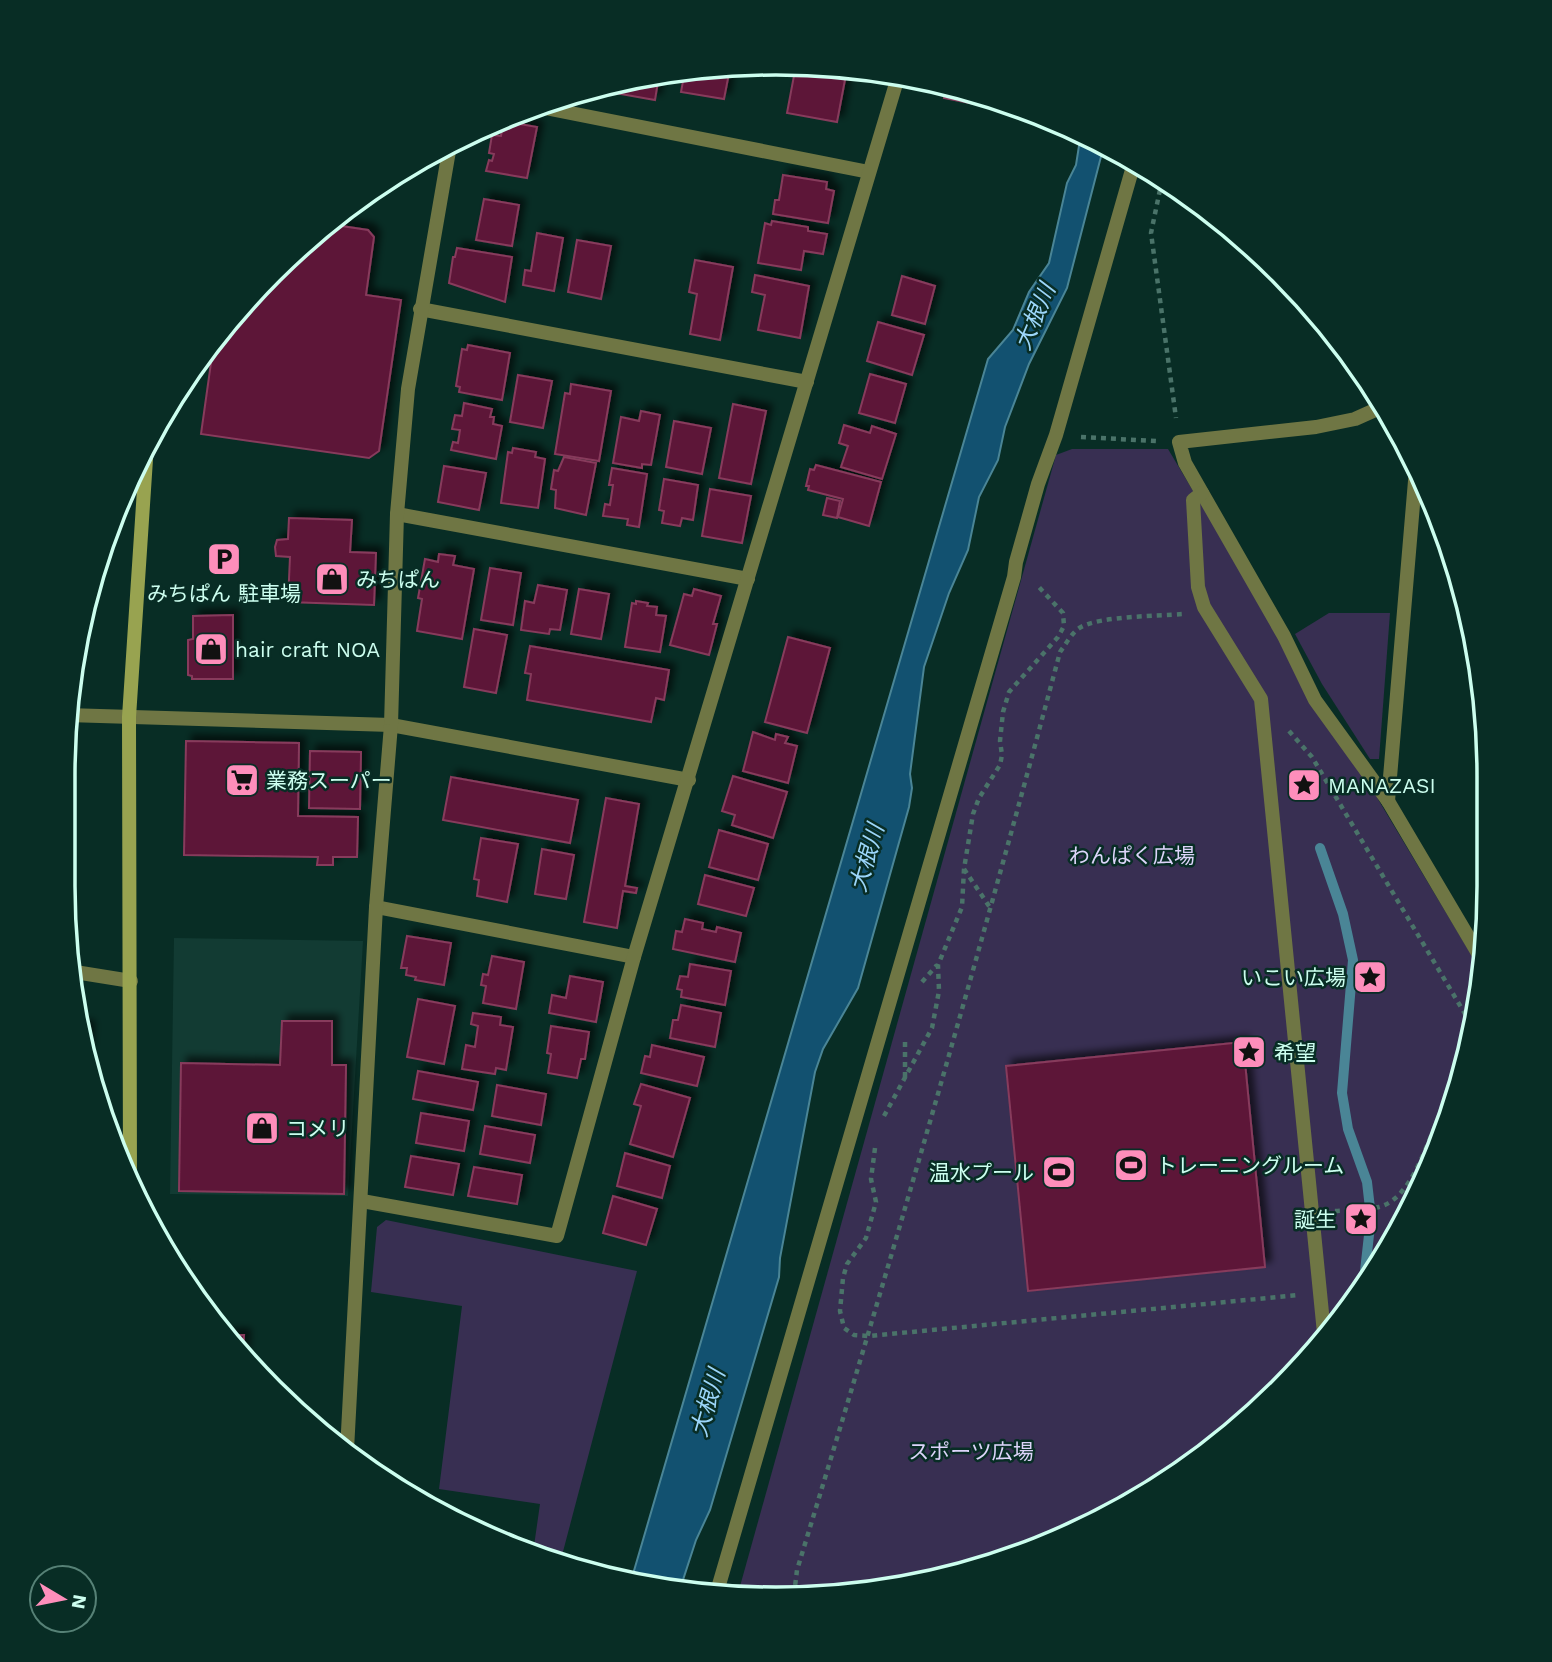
<svg xmlns="http://www.w3.org/2000/svg" width="1552" height="1662" font-family="'Work Sans','Noto Sans JP',sans-serif">
	<style>
		.built { fill: #123b33 }
		.green { fill: #382f52 }
		.water { fill: #125170; stroke: #4a8596; stroke-width: 2 }
		.lines { fill: none; stroke-linecap: round; stroke-linejoin: round }
		.stream { stroke: #4a8596; stroke-width: 10 }
		.building { fill: #5d1538; stroke: #873b5c; stroke-width: 2; filter: url(#shadow) }
		.path { stroke: #4a7369; stroke-width: 4.5; stroke-dasharray: 5 5; stroke-linecap: butt }
		.street { stroke: #6f7644; stroke-width: 14 }
		.secondary { stroke: #98a350; stroke-width: 14 }
		.labels { text-anchor: middle; dominant-baseline: central; stroke-width: 5; stroke-linejoin: round; paint-order: stroke }
		.poi-label { font-size: 21px; fill: #ccfeef; stroke: #082d25; text-anchor: start }
		.park-label { font-size: 21px; fill: #ddd4fa; stroke: #082d25 }
		.water-label { font-size: 23px; font-style: italic; fill: #9cd6fa; stroke: #082d25 }
		.rim { fill: none; stroke: #ccfeef; stroke-width: 3.5 }
	</style>
	<defs>
		<filter id="shadow"><feDropShadow dx="6" dy="-6" stdDeviation="3.5" flood-color="#0009"/></filter>
	</defs>
	<rect width="100%" height="100%" fill="#082d25"/>
	<path class="built" d="M 174,938 L 363,941 L 348,1196 L 170,1194 Z"/>
	<g class="green">
		<path d="M 1072,449 L 1168,449 L 1481,971 L 1475,1025 L 1435,1158 L 1369,1282 L 1246,1422 L 1133,1503 L 1006,1561 L 869,1593 L 737,1597 L 1056,455 Z"/>
		<path d="M 1329,613 L 1390,613 L 1379,759 L 1370,759 L 1322,684 L 1295,634 Z"/>
		<path d="M 386,1220 L 637,1271 L 560,1563 L 533,1553 L 540,1504 L 439,1489 L 462,1306 L 371,1292 L 377,1227 Z"/>
	</g>
	<path class="water" d="M 1081,133 L 1104,145 L 1067,288 L 1029,364 L 1005,427 L 998,460 L 979,497 L 968,550 L 949,593 L 924,667 L 910,774 L 912,788 L 909,807 L 858,988 L 823,1049 L 815,1072 L 780,1258 L 779,1277 L 710,1510 L 696,1540 L 680,1589 L 631,1581 L 988,359 L 1013,330 L 1029,292 L 1049,263 L 1067,183 L 1076,165 Z"/>
	<g class="lines">
		<path class="stream" d="M 1320,848 L 1343,914 L 1353,960 L 1342,1093 L 1348,1129 L 1367,1182 L 1371,1217 L 1363,1289"/>
	</g>
	<g class="building">
		<path d="M 796,65 L 822,65 L 847,69 L 837,122 L 787,113 Z"/>
		<path d="M 730,68 L 724,99 L 681,92 L 684,76 L 679,75 L 680,70 Z"/>
		<path d="M 659,75 L 655,100 L 615,93 L 617,85 Z"/>
		<path d="M 947,85 L 960,87 L 987,97 L 985,106 L 944,98 Z"/>
		<path d="M 508,122 L 537,127 L 527,178 L 486,171 L 489,160 L 492,161 L 494,154 L 489,153 L 492,135 L 501,136 L 503,125 L 507,126 Z"/>
		<path d="M 783,175 L 827,182 L 826,189 L 834,191 L 828,223 L 773,214 L 775,200 L 779,200 Z"/>
		<path d="M 484,199 L 519,205 L 512,246 L 476,240 Z"/>
		<path d="M 772,221 L 808,227 L 808,231 L 827,234 L 823,254 L 804,251 L 801,270 L 758,263 L 765,223 L 771,225 Z"/>
		<path d="M 328,224 L 368,230 L 374,237 L 366,295 L 401,300 L 379,451 L 369,458 L 201,434 L 211,363 L 203,357 L 204,352 L 210,342 L 306,240 Z"/>
		<path d="M 537,233 L 563,238 L 554,291 L 523,285 L 525,270 L 531,271 Z"/>
		<path d="M 577,240 L 611,246 L 601,299 L 568,292 Z"/>
		<path d="M 457,248 L 512,257 L 505,302 L 449,283 L 453,257 L 455,257 Z"/>
		<path d="M 695,260 L 733,267 L 720,340 L 690,334 L 697,294 L 689,292 Z"/>
		<path d="M 755,275 L 809,286 L 800,338 L 758,330 L 765,295 L 752,292 Z"/>
		<path d="M 902,276 L 935,286 L 925,324 L 892,315 Z"/>
		<path d="M 878,322 L 924,335 L 912,375 L 867,361 Z"/>
		<path d="M 468,345 L 510,353 L 502,400 L 459,392 L 460,387 L 456,386 L 462,349 L 467,350 Z"/>
		<path d="M 870,374 L 906,384 L 895,423 L 859,413 Z"/>
		<path d="M 518,375 L 552,381 L 543,428 L 510,422 Z"/>
		<path d="M 571,384 L 611,391 L 599,461 L 555,454 L 565,393 L 570,394 Z"/>
		<path d="M 464,403 L 492,409 L 490,417 L 494,417 L 493,424 L 502,426 L 496,459 L 451,450 L 453,442 L 458,443 L 460,430 L 452,429 L 455,415 L 462,416 Z"/>
		<path d="M 733,404 L 766,411 L 751,484 L 719,478 Z"/>
		<path d="M 641,411 L 660,415 L 651,465 L 642,464 L 642,468 L 613,463 L 621,417 L 639,421 Z"/>
		<path d="M 674,421 L 711,428 L 702,474 L 666,467 Z"/>
		<path d="M 844,425 L 870,433 L 872,426 L 896,434 L 882,479 L 841,467 L 848,446 L 839,443 Z"/>
		<path d="M 513,448 L 536,452 L 535,457 L 545,459 L 538,508 L 501,503 L 508,452 L 512,453 Z"/>
		<path d="M 564,457 L 596,463 L 586,515 L 555,508 L 556,490 L 551,489 L 554,470 L 558,471 Z"/>
		<path d="M 816,465 L 881,482 L 869,526 L 838,517 L 843,499 L 808,490 L 809,486 L 806,486 L 810,469 L 814,470 Z"/>
		<path d="M 444,466 L 486,473 L 479,510 L 438,502 Z"/>
		<path d="M 612,468 L 647,474 L 639,527 L 627,525 L 628,519 L 603,516 L 605,504 L 610,505 L 613,485 L 609,485 Z"/>
		<path d="M 664,479 L 698,485 L 693,520 L 682,518 L 680,526 L 662,523 L 664,511 L 659,510 Z"/>
		<path d="M 710,489 L 751,496 L 742,543 L 702,536 Z"/>
		<path d="M 827,498 L 840,501 L 837,518 L 823,515 Z"/>
		<path d="M 289,518 L 352,520 L 350,552 L 376,553 L 374,605 L 288,602 L 290,557 L 276,556 L 275,547 L 277,540 L 288,539 Z"/>
		<path d="M 439,554 L 455,556 L 453,565 L 474,569 L 462,639 L 417,631 L 422,599 L 418,598 L 425,559 L 438,562 Z"/>
		<path d="M 490,568 L 521,573 L 513,625 L 481,620 Z"/>
		<path d="M 538,585 L 567,590 L 560,630 L 550,629 L 549,634 L 521,630 L 525,601 L 534,603 Z"/>
		<path d="M 579,589 L 609,594 L 601,639 L 571,634 Z"/>
		<path d="M 694,589 L 721,596 L 713,624 L 717,624 L 709,655 L 670,645 L 684,594 L 692,596 Z"/>
		<path d="M 636,601 L 648,603 L 647,606 L 657,607 L 656,615 L 666,616 L 660,652 L 625,647 L 632,603 L 636,604 Z"/>
		<path d="M 233,615 L 233,679 L 192,679 L 192,676 L 188,675 L 188,640 L 193,639 L 193,616 Z"/>
		<path d="M 474,629 L 507,635 L 496,693 L 464,687 Z"/>
		<path d="M 788,637 L 830,648 L 807,733 L 765,722 Z"/>
		<path d="M 530,646 L 669,670 L 664,700 L 656,698 L 651,722 L 527,700 L 531,674 L 525,673 Z"/>
		<path d="M 753,732 L 775,740 L 776,734 L 788,737 L 785,743 L 797,746 L 788,783 L 743,771 Z"/>
		<path d="M 186,741 L 299,743 L 298,816 L 358,817 L 357,857 L 333,857 L 333,865 L 317,865 L 318,857 L 184,855 Z"/>
		<path d="M 310,751 L 361,752 L 360,809 L 309,808 Z"/>
		<path d="M 733,776 L 787,792 L 773,838 L 732,825 L 735,815 L 722,811 Z"/>
		<path d="M 451,777 L 578,800 L 570,843 L 443,820 Z"/>
		<path d="M 606,798 L 639,804 L 625,886 L 637,888 L 636,893 L 623,891 L 617,928 L 584,922 Z"/>
		<path d="M 719,830 L 768,844 L 758,880 L 709,867 Z"/>
		<path d="M 481,838 L 518,844 L 507,902 L 477,896 L 479,880 L 474,879 Z"/>
		<path d="M 542,849 L 574,855 L 566,899 L 535,894 Z"/>
		<path d="M 705,875 L 754,888 L 746,916 L 698,904 Z"/>
		<path d="M 685,919 L 703,923 L 702,929 L 716,932 L 717,927 L 741,933 L 735,962 L 673,949 L 676,931 L 682,932 Z"/>
		<path d="M 407,936 L 451,943 L 444,985 L 415,980 L 416,977 L 406,975 L 407,968 L 401,968 Z"/>
		<path d="M 492,956 L 524,962 L 516,1009 L 483,1003 L 486,986 L 481,985 L 483,974 L 488,975 Z"/>
		<path d="M 690,964 L 731,971 L 725,1005 L 681,997 L 682,990 L 677,989 L 680,976 L 688,977 Z"/>
		<path d="M 570,976 L 603,982 L 596,1022 L 549,1013 L 552,995 L 566,998 Z"/>
		<path d="M 418,999 L 455,1006 L 444,1064 L 407,1057 Z"/>
		<path d="M 681,1005 L 721,1013 L 715,1047 L 670,1038 L 673,1020 L 678,1020 Z"/>
		<path d="M 473,1013 L 501,1017 L 500,1025 L 513,1027 L 506,1070 L 496,1068 L 495,1074 L 462,1069 L 466,1045 L 475,1047 L 478,1026 L 471,1024 Z"/>
		<path d="M 282,1021 L 332,1021 L 332,1065 L 346,1065 L 344,1194 L 179,1191 L 181,1063 L 280,1065 Z"/>
		<path d="M 77,1026 L 88,1027 L 87,1052 L 86,1052 Z"/>
		<path d="M 551,1026 L 589,1032 L 585,1059 L 581,1059 L 577,1078 L 548,1073 L 551,1054 L 547,1053 Z"/>
		<path d="M 1243,1042 L 1265,1267 L 1028,1291 L 1006,1066 Z"/>
		<path d="M 652,1045 L 704,1057 L 697,1086 L 641,1073 L 645,1056 L 650,1057 Z"/>
		<path d="M 418,1071 L 478,1082 L 473,1110 L 413,1099 Z"/>
		<path d="M 641,1084 L 690,1098 L 673,1157 L 630,1144 L 641,1106 L 634,1104 Z"/>
		<path d="M 497,1085 L 546,1094 L 541,1125 L 492,1116 Z"/>
		<path d="M 421,1113 L 469,1121 L 464,1151 L 416,1143 Z"/>
		<path d="M 485,1126 L 535,1135 L 530,1163 L 480,1154 Z"/>
		<path d="M 625,1153 L 670,1166 L 662,1198 L 617,1186 Z"/>
		<path d="M 411,1156 L 459,1164 L 453,1195 L 405,1187 Z"/>
		<path d="M 474,1167 L 522,1175 L 517,1204 L 468,1196 Z"/>
		<path d="M 613,1196 L 657,1209 L 646,1245 L 603,1233 Z"/>
		<path d="M 224,1335 L 244,1335 L 243,1355 Z"/>
	</g>
	<g class="lines">
		<g class="path">
			<path d="M 1162,180 L 1151,233 L 1176,418"/>
			<path d="M 1081,437 L 1156,441"/>
			<path d="M 1289,731 L 1312,757 L 1474,1029"/>
			<path d="M 964,869 L 991,909"/>
			<path d="M 922,982 L 937,965"/>
			<path d="M 905,1077 L 905,1040"/>
			<path d="M 884,1116 L 932,1028 L 939,991 L 938,965 L 962,907 L 964,869 L 973,814 L 979,798 L 1000,765 L 1002,755 L 1000,741 L 1003,712 L 1009,692 L 1058,637 L 1064,626 L 1063,613 L 1037,585"/>
			<path d="M 875,1148 L 871,1179 L 876,1202 L 866,1238 L 847,1264 L 843,1278 L 840,1311 L 844,1328 L 854,1335 L 869,1336 L 1299,1295"/>
			<path d="M 1335,1211 C 1349,1210 1365,1211 1379,1207 C 1413,1198 1426,1142 1441,1114 C 1444,1108 1449,1102 1454,1096"/>
			<path d="M 794,1595 L 797,1570 C 890,1266 978,960 1060,652 C 1066,644 1072,632 1081,627 C 1101,616 1159,616 1183,614"/>
		</g>
		<g class="street">
			<path d="M 535,106 L 869,172"/>
			<path d="M 420,309 L 807,382"/>
			<path d="M 1384,406 L 1355,419 L 1316,427 L 1179,442 L 1185,463 L 1284,636 L 1315,700 L 1388,801 L 1482,960"/>
			<path d="M 1202,493 L 1193,500 L 1198,587 L 1204,607 L 1261,699 L 1324,1333"/>
			<path d="M 397,514 L 748,579"/>
			<path d="M 67,715 L 391,725 L 689,780"/>
			<path d="M 1388,801 L 1416,469"/>
			<path d="M 376,907 L 634,957"/>
			<path d="M 75,972 L 131,981"/>
			<path d="M 362,1201 L 557,1236 L 634,957 L 898,77"/>
			<path d="M 347,1450 L 376,907 L 391,725 L 397,514 L 408,389 L 450,145"/>
			<path d="M 716,1595 L 1014,577 L 1016,562 L 1038,484 L 1056,435 L 1134,163"/>
		</g>
		<path class="secondary" d="M 130,1182 L 129,717 L 147,444"/>
	</g>
	<defs>
		<g id="parking-square" transform="scale(1.75)"><rect x="-9" y="-9" width="18" height="18" rx="4" fill="#fe8ebb" stroke="#082d25"/><path d="M-3.5-5.5H1a3.5 3.5 0 0 1 0 7H-1V5.5H-3.5ZM-1-3.4V-.6H.8a1.4 1.4 0 0 0 0-2.8Z" fill="#111"/></g>
		<g id="shop-square" transform="scale(1.75)"><rect x="-9" y="-9" width="18" height="18" rx="4" fill="#fe8ebb" stroke="#082d25"/><path d="M-5-2.5h2.3a2.7 3.5 0 0 1 5.4 0H5L5.5 6h-11ZM-1.5-2.5h3a1.5 2.3 0 0 0-3 0Z" fill="#111"/></g>
		<g id="supermarket-square" transform="scale(1.75)"><rect x="-9" y="-9" width="18" height="18" rx="4" fill="#fe8ebb" stroke="#082d25"/><path d="M-6-5.5h2.5l.6 2H6L4.5 2H-2.5L-4.4-4H-6ZM-1.5 3.2a1.3 1.3 0 1 0 .1 0ZM3 3.2a1.3 1.3 0 1 0 .1 0Z" fill="#111"/></g>
		<g id="sight-square" transform="scale(1.75)"><rect x="-9" y="-9" width="18" height="18" rx="4" fill="#fe8ebb" stroke="#082d25"/><path d="M0-6L1.8-2.2L6-1.7L2.9 1.2L3.7 5.4L0 3.3L-3.7 5.4L-2.9 1.2L-6-1.7L-1.8-2.2Z" fill="#111"/></g>
		<g id="stadium-square" transform="scale(1.75)"><rect x="-9" y="-9" width="18" height="18" rx="4" fill="#fe8ebb" stroke="#082d25"/><path d="M0-5a6.5 5 0 1 0 0 10a6.5 5 0 1 0 0-10ZM-3.5-1.8h7v3.6h-7Z" fill="#111"/></g>
	</defs>
	<g fill-rule="evenodd">
		<use href="#parking-square" x="224" y="559"/>
		<use href="#shop-square" x="332" y="579"/>
		<use href="#shop-square" x="211" y="649"/>
		<use href="#supermarket-square" x="242" y="780"/>
		<use href="#sight-square" x="1304" y="785"/>
		<use href="#sight-square" x="1370" y="977"/>
		<use href="#sight-square" x="1249" y="1052"/>
		<use href="#shop-square" x="262" y="1128"/>
		<use href="#stadium-square" x="1131" y="1165"/>
		<use href="#stadium-square" x="1059" y="1172"/>
		<use href="#sight-square" x="1361" y="1219"/>
	</g>
	<g class="labels">
		<g class="poi-label">
			<text x="356" y="579">みちぱん</text>
			<text x="224" y="593" text-anchor="middle">みちぱん 駐車場</text>
			<text x="235" y="649">hair craft NOA</text>
			<text x="266" y="780">業務スーパー</text>
			<text x="1328" y="785">MANAZASI</text>
			<text x="1346" y="977" text-anchor="end">いこい広場</text>
			<text x="1274" y="1052">希望</text>
			<text x="286" y="1128">コメリ</text>
			<text x="1156" y="1165">トレーニングルーム</text>
			<text x="1034" y="1172" text-anchor="end">温水プール</text>
			<text x="1336" y="1219" text-anchor="end">誕生</text>
		</g>
		<g class="park-label">
			<text x="1132" y="855">わんぱく広場</text>
			<text x="971" y="1451">スポーツ広場</text>
		</g>
		<g class="water-label">
			<text transform="translate(1035 317) rotate(-67)">大根川</text>
			<text transform="translate(867 858) rotate(-74)">大根川</text>
			<text transform="translate(708 1403) rotate(-74)">大根川</text>
		</g>
	</g>
	<path d="M0 0H1552V1662H0ZM776 75H776A701 701 0 0 1 1477 776V886A701 701 0 0 1 776 1587H776A701 701 0 0 1 75 886V776A701 701 0 0 1 776 75Z" fill="#082d25" fill-rule="evenodd"/>
	<path class="rim" d="M776 75H776A701 701 0 0 1 1477 776V886A701 701 0 0 1 776 1587H776A701 701 0 0 1 75 886V776A701 701 0 0 1 776 75Z"/>
	<g transform="translate(63 1599) rotate(100)"><circle r="33" fill="#082d25" stroke="#568176" stroke-width="2"/>
	<path d="M0-5L12 26L0 18L-12 26Z" fill="#fe8ebb"/>
	<text y="-10" font-size="19" font-weight="bold" text-anchor="middle" fill="#ccfeef">N</text>
	</g>
</svg>
